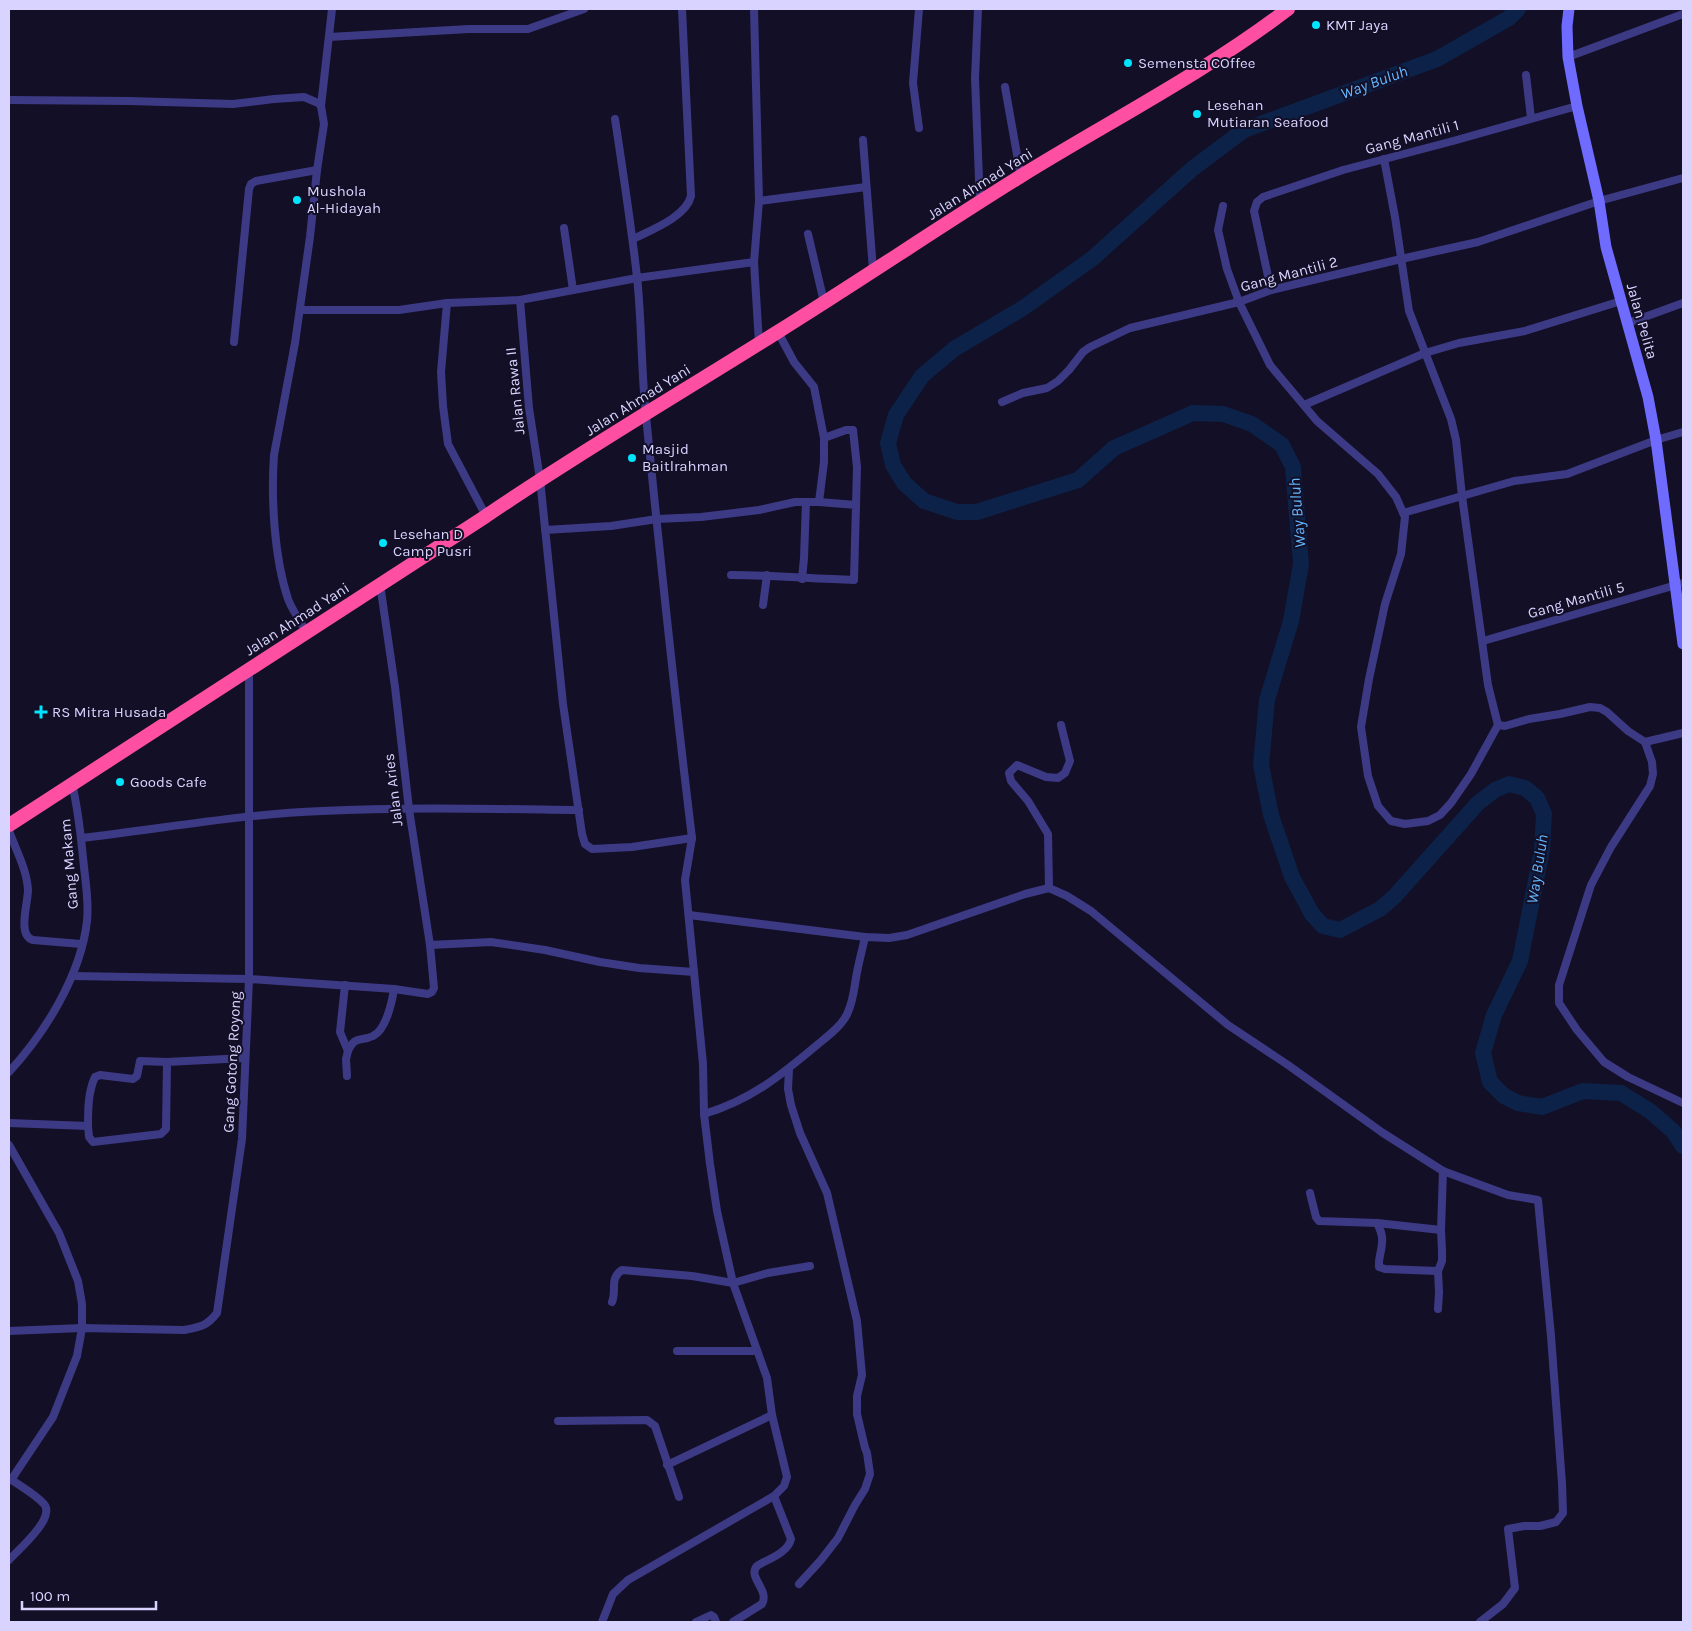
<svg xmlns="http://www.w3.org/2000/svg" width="1692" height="1631" font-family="Karla,sans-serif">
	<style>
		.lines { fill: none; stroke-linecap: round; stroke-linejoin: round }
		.river { stroke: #0c2248; stroke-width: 16 }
		.street { stroke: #3d3a85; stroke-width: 8 }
		.secondary { stroke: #6f6bff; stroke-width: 11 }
		.highway { stroke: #ff4fa3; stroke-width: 14 }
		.poi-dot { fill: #00e5ff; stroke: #130f26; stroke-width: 2 }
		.labels { text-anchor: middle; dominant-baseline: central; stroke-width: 4; stroke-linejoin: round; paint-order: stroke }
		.poi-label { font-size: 15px; fill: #d9d4ff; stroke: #130f26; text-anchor: start }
		.street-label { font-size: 15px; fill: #d9d4ff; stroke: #130f26 }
		.water-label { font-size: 16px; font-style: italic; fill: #62b6ff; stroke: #130f26 }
	</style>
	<rect width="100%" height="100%" fill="#130f26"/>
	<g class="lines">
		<path class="river" d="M 1518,9 L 1509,18 L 1437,59 L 1244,130 L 1192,169 L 1093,258 L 1023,308 L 954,349 L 922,376 L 896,415 L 888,443 L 893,465 L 904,483 L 924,501 L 957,512 L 977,512 L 1078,480 L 1114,448 L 1193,413 L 1223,414 L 1252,424 L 1282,445 L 1293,467 L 1301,564 L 1291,621 L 1267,700 L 1261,765 L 1271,815 L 1292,877 L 1312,914 L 1323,926 L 1340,930 L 1380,909 L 1394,897 L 1478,803 L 1495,790 L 1509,784 L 1525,788 L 1537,798 L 1544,814 L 1542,850 L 1520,961 L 1494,1015 L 1483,1053 L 1490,1082 L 1504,1096 L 1518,1103 L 1542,1107 L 1583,1091 L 1621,1093 L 1650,1111 L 1673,1131 L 1683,1146"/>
		<g class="street">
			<path d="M 754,9 L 759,201 L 754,262 L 759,343"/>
			<path d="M 919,9 L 913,83 L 919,128"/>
			<path d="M 978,9 L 975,78 L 980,204"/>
			<path d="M 329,37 L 469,29 L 528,29 L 584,9"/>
			<path d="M 1568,57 L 1683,14"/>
			<path d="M 1526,75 L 1531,118"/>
			<path d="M 1005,87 L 1021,177"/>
			<path d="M 9,100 L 129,101 L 233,104 L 274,99 L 304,97 L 318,103 L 321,106 L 324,124 L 317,170 L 310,237 L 295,343 L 274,455 C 271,498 274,557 288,599 C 292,610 301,622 306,632"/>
			<path d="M 321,106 L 332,9"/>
			<path d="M 863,140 L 873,270"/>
			<path d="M 1384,159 L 1395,217 L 1409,311 L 1451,419 L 1456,440 L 1462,496 L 1488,685 L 1498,725"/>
			<path d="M 759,201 L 866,187"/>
			<path d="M 1223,206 L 1218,230 L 1227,269 L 1239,302 L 1270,365 L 1317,421 L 1378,474 L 1396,497 L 1405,517 L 1401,554 L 1385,604 L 1369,679 L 1361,727 L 1368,776 L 1378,806 L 1391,821 L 1405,824 L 1428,821 L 1440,815 L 1451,803 L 1471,774 L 1498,725 L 1505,726 L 1529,719 L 1560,714 L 1590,707 L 1600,708 L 1607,712 L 1628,731 L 1645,742 L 1652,762 L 1653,774 L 1650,786 L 1611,847 L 1591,885 L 1559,985 L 1559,1003 L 1577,1030 L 1604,1062 L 1628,1077 L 1683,1103"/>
			<path d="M 564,228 L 573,290"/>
			<path d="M 808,234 L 824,302"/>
			<path d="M 633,239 C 651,230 686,217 691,196 L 682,9"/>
			<path d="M 1271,290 L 1254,211 L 1257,202 L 1263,197 L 1343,170 L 1453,141 L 1577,106"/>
			<path d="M 520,300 L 529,408 L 540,479 L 563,704 L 582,834 L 585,844 L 592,849 L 632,847 L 692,838"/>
			<path d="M 447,303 L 441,372 L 443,406 L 448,444 L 486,516"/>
			<path d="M 300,310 L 399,310 L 447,303 L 520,300 L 637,278 L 754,262"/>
			<path d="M 1628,323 L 1683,303"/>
			<path d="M 778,332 L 794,362 L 814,387 L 824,438 L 824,462 L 819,502"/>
			<path d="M 234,342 L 249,189 L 251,184 L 256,181 L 317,170"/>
			<path d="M 1002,402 L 1023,393 L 1047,388 L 1058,381 L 1069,370 L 1083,352 L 1090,347 L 1130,328 L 1239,302 L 1271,290 L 1401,259 L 1478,242 L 1599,201 L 1683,178"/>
			<path d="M 1304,405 L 1425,353 L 1459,343 L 1525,331 L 1621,301"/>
			<path d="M 824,438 L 846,430 L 853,430 L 857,467 L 856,505"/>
			<path d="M 1403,513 L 1514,481 L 1567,474 L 1656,440 L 1683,432"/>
			<path d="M 545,530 L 611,526 L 657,519 L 701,517 L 759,510 L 795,502 L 819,502 L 856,505 L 854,580 C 813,579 772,575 731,575"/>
			<path d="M 802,579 L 804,558 L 806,502"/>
			<path d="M 763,605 L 767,575"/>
			<path d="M 1483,641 L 1683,583"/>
			<path d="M 1645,742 L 1683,733"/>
			<path d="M 9,831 C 16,850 27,870 28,890 C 28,903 17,936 33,940 L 81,944"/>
			<path d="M 81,838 C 161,829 241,814 322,811 C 407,807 493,809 579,810"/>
			<path d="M 1049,888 L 1048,834 L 1028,801 L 1011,781 L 1009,773 L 1017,765 L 1046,777 L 1058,778 L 1065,773 L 1070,761 L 1061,725"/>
			<path d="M 689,915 L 865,937 L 889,938 L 907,935 L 1025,894 L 1049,888 L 1067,896 L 1091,911 L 1228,1025 L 1288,1065 L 1383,1133 L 1443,1171 L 1508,1195 L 1538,1200 L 1551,1336 L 1562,1483 L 1563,1513 L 1556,1522 L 1540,1526 L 1524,1526 L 1508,1529 L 1515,1588 L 1503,1604 L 1480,1622"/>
			<path d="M 430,945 L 491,942 L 545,950 L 600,962 L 639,968 L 694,972"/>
			<path d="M 72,976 L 249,979 L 394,989 L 428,994 L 432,992 L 434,988 L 430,945 L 409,809 L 395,687 L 380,584"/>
			<path d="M 345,985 L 340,1032 L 348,1051 L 346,1059 L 347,1076"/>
			<path d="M 348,1051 C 355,1035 361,1042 373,1036 C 386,1030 392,1002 394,989"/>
			<path d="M 789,1069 L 788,1089 L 791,1105 L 800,1133 L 827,1193 L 857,1321 L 862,1375 L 857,1396 L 857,1414 L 865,1448 L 867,1453 L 870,1474 L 865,1489 L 855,1505 L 838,1538 L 821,1560 L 799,1584"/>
			<path d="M 9,1072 C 45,1033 81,975 87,921 C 89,903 86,885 84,867 C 81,839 79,812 72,784"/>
			<path d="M 704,1114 C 751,1100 780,1076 817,1045 C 828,1036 843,1025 848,1012 C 853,1001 854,990 856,978 C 858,965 862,951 865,937"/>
			<path d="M 9,1123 L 88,1126 L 89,1137 L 93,1142 L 161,1134 L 166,1129 L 167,1062 L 245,1058"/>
			<path d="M 88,1126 C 88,1110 88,1092 95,1077 L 100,1075 L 133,1079 L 137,1076 L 140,1061 L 167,1062"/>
			<path d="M 9,1145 L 59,1233 L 78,1281 L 82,1304 L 82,1328 L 77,1356 L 53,1417 L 11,1480"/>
			<path d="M 1310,1193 L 1316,1217 L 1319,1221 L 1377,1223 L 1441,1230"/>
			<path d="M 1377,1223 C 1380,1229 1383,1235 1382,1242 C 1382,1251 1378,1258 1379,1267 L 1385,1269 L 1438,1271"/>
			<path d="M 612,1302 C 617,1290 609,1278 622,1270 L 692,1276 L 733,1283 L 768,1273 L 810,1266"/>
			<path d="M 1438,1309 L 1439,1292 L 1438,1271 L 1442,1261 L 1442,1250 L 1441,1230 L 1443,1171"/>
			<path d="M 9,1331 L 82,1328 L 184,1330 C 200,1327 207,1326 217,1313 L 242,1139 L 249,979 L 249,669"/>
			<path d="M 677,1351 L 757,1351"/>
			<path d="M 558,1421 L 647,1420 L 655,1426 L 679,1497"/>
			<path d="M 667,1465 L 772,1415"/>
			<path d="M 9,1478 C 20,1486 35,1494 44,1504 C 56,1518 18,1550 9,1560"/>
			<path d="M 602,1622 L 613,1594 L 628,1580 L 774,1496 L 784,1486 L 787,1477 L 772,1415 L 767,1378 L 733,1283 L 717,1211 L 710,1164 L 704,1114 L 703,1064 L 685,880 L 692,838 C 675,698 660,557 646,416 C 641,370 642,323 637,277 C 631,224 623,172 615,119"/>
			<path d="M 696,1622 L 711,1615 L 714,1617 L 716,1622"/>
			<path d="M 733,1622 L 762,1604 C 770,1590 747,1577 757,1566 C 768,1559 788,1553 791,1539 L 774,1496"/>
		</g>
		<path class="secondary" d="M 1569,9 L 1567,26 L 1568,57 L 1577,106 L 1599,201 L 1606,247 L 1648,397 L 1656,440 L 1683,644"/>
		<path class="highway" d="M 9,825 L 486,516 C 580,452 679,394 776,333 C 858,282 939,227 1021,176 C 1110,121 1204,73 1288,9"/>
	</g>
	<g class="poi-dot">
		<circle cx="1316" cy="25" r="5"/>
		<circle cx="1128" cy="63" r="5"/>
		<circle cx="1197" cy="114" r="5"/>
		<circle cx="297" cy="200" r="5"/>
		<circle cx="632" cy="458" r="5"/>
		<circle cx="383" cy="543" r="5"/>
		<path d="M38.5 704.5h5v5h5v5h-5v5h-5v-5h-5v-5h5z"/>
		<circle cx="120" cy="782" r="5"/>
	</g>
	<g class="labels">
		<g class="poi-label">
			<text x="1326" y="25">KMT Jaya</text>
			<text x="1138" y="63">Semensta COffee</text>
			<text x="1207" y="105">Lesehan<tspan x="1207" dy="17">Mutiaran Seafood</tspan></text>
			<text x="307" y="191">Mushola<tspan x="307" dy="17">Al-Hidayah</tspan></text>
			<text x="642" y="449">Masjid<tspan x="642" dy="17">Baitlrahman</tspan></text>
			<text x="393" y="534">Lesehan D<tspan x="393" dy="17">Camp Pusri</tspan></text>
			<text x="52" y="712">RS Mitra Husada</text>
			<text x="130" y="782">Goods Cafe</text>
		</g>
		<g class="street-label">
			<text transform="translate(1412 137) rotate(-15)">Gang Mantili 1</text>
			<text transform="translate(980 184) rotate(-32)">Jalan Ahmad Yani</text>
			<text transform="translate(1289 274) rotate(-15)">Gang Mantili 2</text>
			<text transform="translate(1642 321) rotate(74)">Jalan Pelita</text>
			<text transform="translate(515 391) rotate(-96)">Jalan Rawa II</text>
			<text transform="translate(638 400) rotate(-32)">Jalan Ahmad Yani</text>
			<text transform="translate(1576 600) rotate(-16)">Gang Mantili 5</text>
			<text transform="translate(297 619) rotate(-33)">Jalan Ahmad Yani</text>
			<text transform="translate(393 790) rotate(-97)">Jalan Aries</text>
			<text transform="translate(69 864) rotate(-95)">Gang Makam</text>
			<text transform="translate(232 1062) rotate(-87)">Gang Gotong Royong</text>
		</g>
		<g class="water-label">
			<text transform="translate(1374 82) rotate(-20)">Way Buluh</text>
			<text transform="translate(1297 513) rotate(-95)">Way Buluh</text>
			<text transform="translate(1537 869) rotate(-81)">Way Buluh</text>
		</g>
	</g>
	<rect width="1692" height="1631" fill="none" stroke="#d9d4ff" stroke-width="20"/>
	<path d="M22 1601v8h134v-8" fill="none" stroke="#d9d4ff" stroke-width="2.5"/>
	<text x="30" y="1601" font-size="15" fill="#d9d4ff" stroke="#130f26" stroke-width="4" paint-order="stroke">100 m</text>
</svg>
